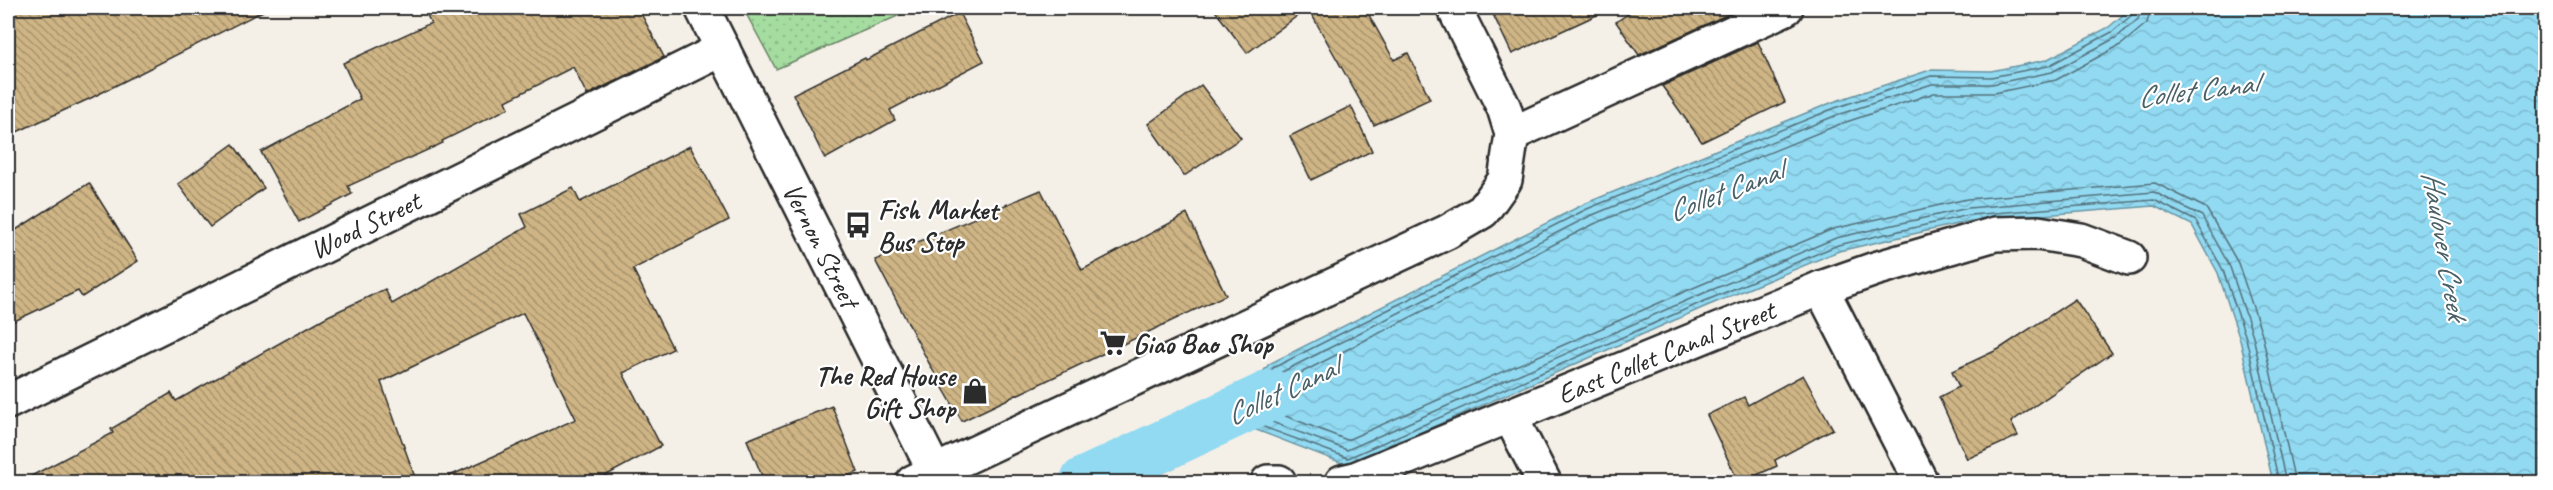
<svg xmlns="http://www.w3.org/2000/svg" width="2553" height="490" font-family="Caveat,sans-serif">
	<style>
		.grass { fill: url(#grass-dots); stroke: #688466; stroke-width: 1.5 }
		.water { fill: url(#water-waves); stroke: #6894a2; stroke-width: 1.5 }
		.lines { fill: none; stroke-linecap: round; stroke-linejoin: round }
		.shore { stroke: #54717b; stroke-width: 1.5 }
		.canal { stroke: #91daf2; stroke-width: 51 }
		.building { fill: url(#building-back-hatch); stroke: #2b2b2b; stroke-width: 1.5 }
		.minor-casing { stroke: #2b2b2b; stroke-width: 38 }
		.major-casing { stroke: #2b2b2b; stroke-width: 38 }
		.minor { stroke: #fff; stroke-width: 33 }
		.major { stroke: #fff; stroke-width: 33 }
		.labels { text-anchor: middle; dominant-baseline: central; stroke-width: 4.5; stroke-linejoin: round; paint-order: stroke }
		.poi-label { font-size: 28px; font-weight: bold; fill: #2b2b2b; stroke: #fff; text-anchor: start }
		.street-label { font-size: 28px; fill: #2b2b2b; stroke: #fff }
		.water-label { font-size: 30px; font-style: italic; fill: #4a6067; stroke: #fff }
	</style>
	<defs>
		<pattern id="grass-dots" width="8" height="8" patternUnits="userSpaceOnUse" patternTransform="scale(1.5)"><rect width="8" height="8" fill="#a5dca0"/><path d="M2 2h.1M6 6h.1" fill="none" stroke="#8ebd8a" stroke-width="1.8" stroke-linecap="round"/></pattern>
		<pattern id="water-waves" width="16" height="10" patternUnits="userSpaceOnUse" patternTransform="scale(1.5)"><rect width="16" height="10" fill="#91daf2"/><path d="M0 5q4-4 8 0t8 0" fill="none" stroke="#7dbbd0"/></pattern>
		<pattern id="building-back-hatch" width="6" height="6" patternUnits="userSpaceOnUse" patternTransform="scale(1.5)"><rect width="6" height="6" fill="#cfb585"/><path d="M-1 5l2 2M0 0l6 6M5-1l2 2" fill="none" stroke="#a8936d"/></pattern>
	</defs>
	<rect width="100%" height="100%" fill="#f5f0e7"/>
	<filter id="ink" filterUnits="userSpaceOnUse"><feTurbulence type="fractalNoise" baseFrequency=".0167" numOctaves="2"/><feDisplacementMap in="SourceGraphic" scale="12" xChannelSelector="R" yChannelSelector="G"/><feConvolveMatrix kernelMatrix="1 2 1 2 8 2 1 2 1" color-interpolation-filters="sRGB"/></filter>
	<g filter="url(#ink)">
		<path class="grass" d="M 743,8 L 916,8 L 776,69 Z"/>
		<path class="water" d="M 2131,8 L 2545,8 L 2545,482 L 2273,482 L 2240,340 L 2218,273 L 2192,225 L 2154,206 L 1970,221 L 1839,251 L 1702,308 L 1347,465 L 1254,429 L 1144,482 L 1096,482 L 1232,412 L 1269,364 L 1584,204 L 1833,102 L 1930,70 L 1991,71 L 2046,60 L 2109,27 Z"/>
		<g class="lines">
			<g class="shore">
				<path d="M 2142,8 L 2138,19 L 2117,37 L 2052,72 L 1992,84 L 1932,84 L 1837,115 L 1590,216 L 1278,374 L 1250,414 L 1347,450 L 1697,296 L 1836,238 L 1968,208 L 2154,192 L 2202,216 L 2230,267 L 2253,336 L 2286,482"/>
				<path d="M 2151,8 L 2147,23 L 2122,44 L 2056,80 L 1994,93 L 1934,93 L 1840,124 L 1594,224 L 1285,381 L 1265,408 L 1347,440 L 1693,288 L 1833,229 L 1967,199 L 2155,183 L 2206,208 L 2238,263 L 2262,334 L 2295,482"/>
				<path d="M 1110,482 L 1235,417 L 1273,368 L 1587,209 L 1835,108 L 1931,76 L 1991,77 L 2048,66 L 2112,32 L 2133,14 L 2135,8"/>
				<path d="M 1144,482 L 1147,474 L 1253,423 L 1348,458 L 1700,303 L 1838,245 L 1969,215 L 2154,200 L 2196,221 L 2223,270 L 2246,338 L 2279,482"/>
			</g>
			<path class="canal" d="M 1085,482 L 1271,395"/>
		</g>
		<g class="building">
			<path d="M 8,8 L 269,8 L 91,98 L 8,136 Z"/>
			<path d="M 423,8 L 638,8 L 664,57 L 587,95 L 573,67 L 506,101 L 509,108 L 442,141 L 443,143 L 348,186 L 352,194 L 299,222 L 261,152 L 360,99 L 343,63 L 431,23 Z"/>
			<path d="M 1213,8 L 1365,8 L 1394,60 L 1408,53 L 1430,99 L 1374,125 L 1308,8 L 1247,53 Z"/>
			<path d="M 1490,8 L 1612,8 L 1512,54 Z"/>
			<path d="M 1637,8 L 1742,8 L 1639,55 L 1616,22 Z"/>
			<path d="M 959,13 L 984,61 L 890,110 L 895,120 L 825,159 L 793,94 L 865,58 L 866,60 Z"/>
			<path d="M 1758,42 L 1785,102 L 1702,142 L 1662,86 Z"/>
			<path d="M 1201,85 L 1241,138 L 1184,176 L 1148,124 Z"/>
			<path d="M 1351,106 L 1372,151 L 1311,180 L 1290,136 Z"/>
			<path d="M 233,144 L 264,188 L 210,227 L 178,184 Z"/>
			<path d="M 690,146 L 729,220 L 633,269 L 673,349 L 623,373 L 661,446 L 592,483 L 434,483 L 576,419 L 523,313 L 381,382 L 417,483 L 18,483 L 113,433 L 111,429 L 171,393 L 176,401 L 328,316 L 385,289 L 392,304 L 527,227 L 521,214 L 573,188 L 580,202 Z"/>
			<path d="M 89,183 L 138,261 L 82,297 L 78,291 L 8,324 L 8,235 Z"/>
			<path d="M 1041,190 L 1082,270 L 1187,214 L 1226,295 L 962,421 L 931,367 L 875,260 Z"/>
			<path d="M 2075,299 L 2112,353 L 2011,422 L 2018,436 L 1967,459 L 1939,397 L 1959,387 L 1952,371 L 1999,349 Z"/>
			<path d="M 1803,375 L 1833,429 L 1775,460 L 1777,466 L 1739,483 L 1707,415 L 1744,397 L 1748,405 Z"/>
			<path d="M 832,406 L 858,472 L 831,483 L 765,483 L 747,440 Z"/>
		</g>
		<g class="lines">
			<g class="minor-casing">
				<g id="minor">
					<path d="M 1512,134 L 1786,8"/>
					<path d="M 1821,288 L 1921,482"/>
					<path d="M 8,402 L 723,49"/>
					<path d="M 1510,416 L 1544,482"/>
					<path d="M 913,482 L 1447,232 L 1483,211 L 1505,180 L 1512,134 L 1504,108 L 1454,8"/>
					<path d="M 1268,482 L 1279,482"/>
					<path d="M 1342,482 L 1355,479 L 1821,288 L 1875,269 L 1995,234 L 2038,233 L 2081,240 L 2129,258"/>
				</g>
			</g>
			<g class="major-casing">
				<path id="major" d="M 702,8 L 940,482"/>
			</g>
			<use href="#minor" class="minor"/>
			<use href="#major" class="major"/>
		</g>
	</g>
	<defs>
		<g id="bus-bare" transform="scale(2.07)"><path d="M-5-6H5V4H4V6H2V4H-2V6H-4V4H-5ZM-3.5-4V0h7V-4ZM-3.5 1.2v1.5H-2V1.2ZM2 1.2v1.5H3.5V1.2Z" fill="#2b2b2b" stroke="#fff" stroke-width="2.5" paint-order="stroke"/></g>
		<g id="supermarket-bare" transform="scale(2.07)"><path d="M-6-5.5h2.5l.6 2H6L4.5 2H-2.5L-4.4-4H-6ZM-1.5 3.2a1.3 1.3 0 1 0 .1 0ZM3 3.2a1.3 1.3 0 1 0 .1 0Z" fill="#2b2b2b" stroke="#fff" stroke-width="2.5" paint-order="stroke"/></g>
		<g id="shop-bare" transform="scale(2.07)"><path d="M-5-2.5h2.3a2.7 3.5 0 0 1 5.4 0H5L5.5 6h-11ZM-1.5-2.5h3a1.5 2.3 0 0 0-3 0Z" fill="#2b2b2b" stroke="#fff" stroke-width="2.5" paint-order="stroke"/></g>
	</defs>
	<g fill-rule="evenodd">
		<use href="#bus-bare" x="858" y="225"/>
		<use href="#supermarket-bare" x="1113" y="343"/>
		<use href="#shop-bare" x="975" y="391"/>
	</g>
	<g class="labels">
		<g class="poi-label">
			<text x="878" y="209">Fish Market<tspan x="878" dy="32">Bus Stop</tspan></text>
			<text x="1133" y="343">Giao Bao Shop</text>
			<text x="955" y="375" text-anchor="end">The Red House<tspan x="955" dy="32">Gift Shop</tspan></text>
		</g>
		<g class="street-label">
			<text transform="translate(365 225) rotate(-26)">Wood Street</text>
			<text transform="translate(821 245) rotate(63)">Vernon Street</text>
			<text transform="translate(1666 352) rotate(-22)">East Collet Canal Street</text>
		</g>
		<g class="water-label">
			<text transform="translate(2197 90) rotate(-7)">Collet Canal</text>
			<text transform="translate(1725 191) rotate(-21)">Collet Canal</text>
			<text transform="translate(2445 245) rotate(80)">Haulover Creek</text>
			<text transform="translate(1282 391) rotate(-25)">Collet Canal</text>
		</g>
	</g>
	<rect width="2553" height="490" fill="none" stroke="#fff" stroke-width="30"/>
	<rect x="15" y="15" width="2523" height="460" fill="none" stroke="#2b2b2b" stroke-width="2" filter="url(#ink)"/>
</svg>
